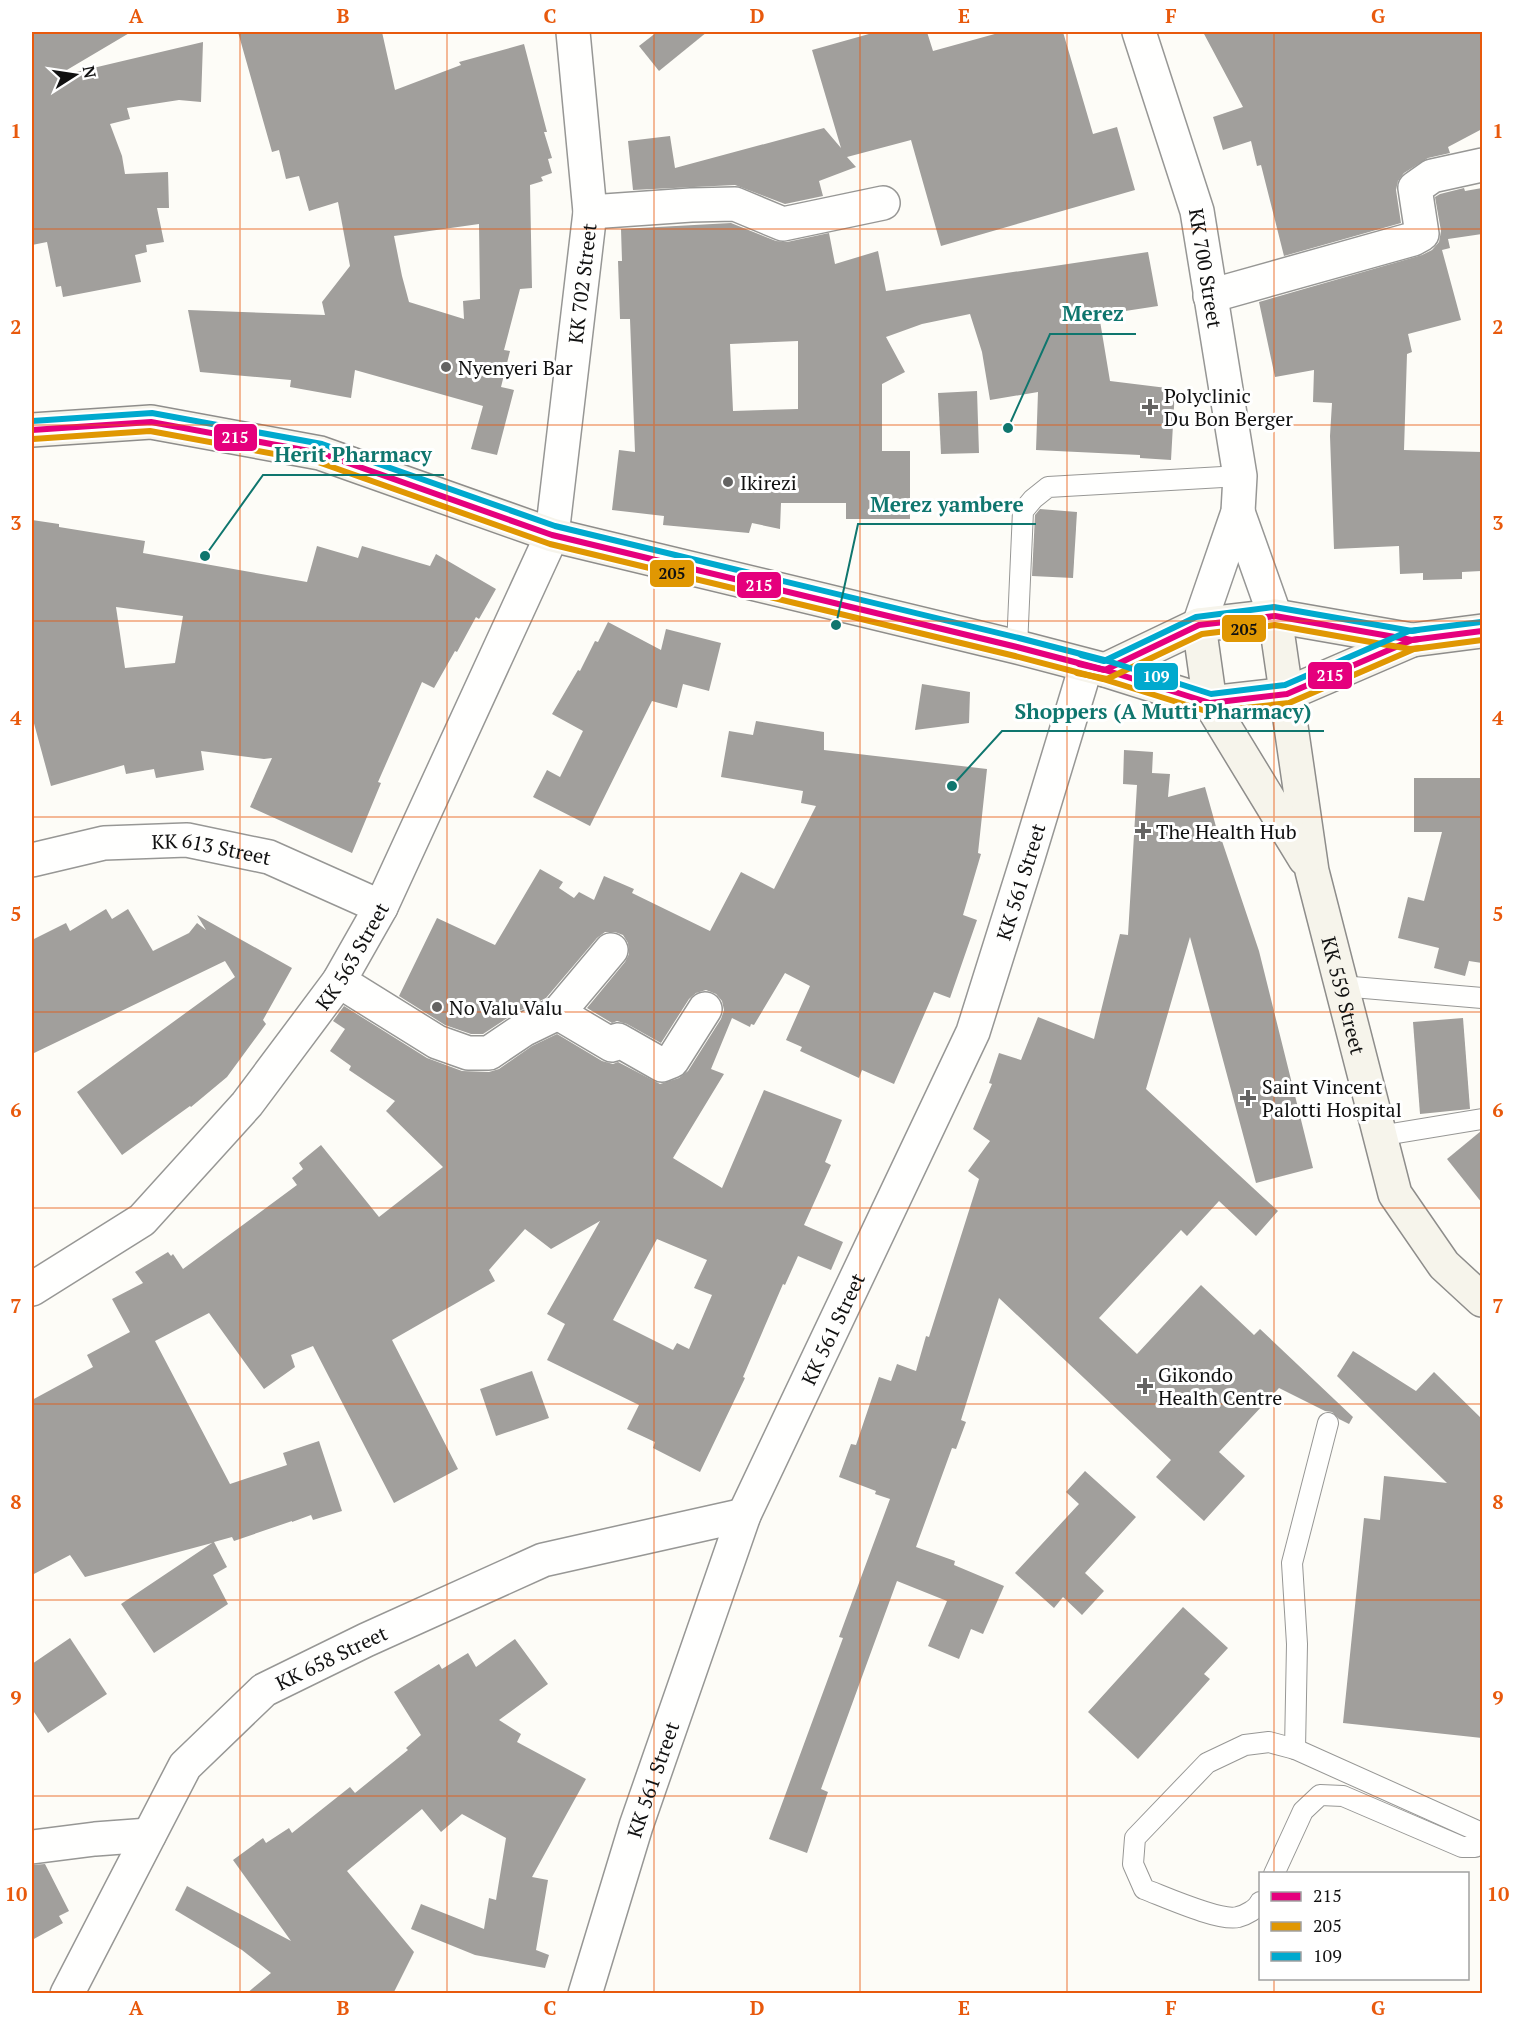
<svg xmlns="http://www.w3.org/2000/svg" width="1514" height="2025" font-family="'PT Serif',serif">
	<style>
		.building { fill: #a19f9c; fill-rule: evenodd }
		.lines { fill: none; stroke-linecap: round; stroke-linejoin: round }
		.lane-casing { stroke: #979795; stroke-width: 22 }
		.street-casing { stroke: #979795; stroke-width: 36 }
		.secondary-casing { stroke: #8e8d8b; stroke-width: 36 }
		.lane { stroke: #fffffe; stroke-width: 20 }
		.street { stroke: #fffffe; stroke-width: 33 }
		.secondary { stroke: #f6f4eb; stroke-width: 33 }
		.bus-1-casing { stroke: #fff; stroke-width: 10 }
		.bus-2-casing { stroke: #fff; stroke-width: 10 }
		.bus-3-casing { stroke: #fff; stroke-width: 10 }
		.bus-1 { stroke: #e5007d; stroke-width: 6 }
		.bus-2 { stroke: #e09702; stroke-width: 6 }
		.bus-3 { stroke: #00a9ce; stroke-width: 6 }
		.grid { fill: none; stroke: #e8590c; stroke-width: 1.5; stroke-opacity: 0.55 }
		.poi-dot { fill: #646362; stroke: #fff; stroke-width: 2 }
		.labels { text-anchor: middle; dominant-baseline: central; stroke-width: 6; stroke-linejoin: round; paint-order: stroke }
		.street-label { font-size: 20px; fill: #111; stroke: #fff }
		.poi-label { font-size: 20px; fill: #111; stroke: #fff; text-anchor: start }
		.leader { fill: none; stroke: #0f766e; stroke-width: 2 }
		.callout-dot { fill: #0f766e; stroke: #fff; stroke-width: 2 }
		.callout-label { font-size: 21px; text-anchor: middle; font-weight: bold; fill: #0f766e; stroke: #fff; stroke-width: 6; stroke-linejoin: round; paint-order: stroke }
		.line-badge { stroke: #fff; stroke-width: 2 }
		.badge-label { font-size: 16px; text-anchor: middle; font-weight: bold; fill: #fff }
		.pale-badge-label { font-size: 16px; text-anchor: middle; font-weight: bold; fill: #111 }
		.neatline { fill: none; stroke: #e8590c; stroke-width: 2 }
		.grid-label { font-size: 20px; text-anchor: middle; font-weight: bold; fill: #e8590c }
	</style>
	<rect width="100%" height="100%" fill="#fdfcf7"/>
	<g class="building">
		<path d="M 32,32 L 131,32 L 55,77 L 203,42 L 201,102 L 179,100 L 127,108 L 130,119 L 110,124 L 122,156 L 125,174 L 168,172 L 169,208 L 157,208 L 164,242 L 146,245 L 147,252 L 135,255 L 141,282 L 63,297 L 61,286 L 56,287 L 47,242 L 32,245 Z"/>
		<path d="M 238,32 L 382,32 L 395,90 L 461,65 L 459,62 L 524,44 L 547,132 L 544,132 L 552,158 L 548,159 L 552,173 L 541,177 L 543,181 L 530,185 L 532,288 L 520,289 L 504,350 L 510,351 L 501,387 L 514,390 L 497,455 L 471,449 L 483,406 L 355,370 L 351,398 L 290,387 L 291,380 L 200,372 L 188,310 L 325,315 L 322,302 L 350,266 L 338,202 L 309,211 L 299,176 L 286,179 L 279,150 L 272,152 ZM 479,224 L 480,299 L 463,301 L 464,319 L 409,302 L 402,276 L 394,236 Z"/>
		<path d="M 657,32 L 707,32 L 659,71 L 639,46 Z"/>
		<path d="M 876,32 L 927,32 L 933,51 L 1002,32 L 1063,32 L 1093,134 L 1117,127 L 1135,190 L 941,246 L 911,140 L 847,157 L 856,167 L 819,181 L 823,196 L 785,204 L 735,185 L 633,190 L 628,141 L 670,136 L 675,168 L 824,128 L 841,148 L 812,50 Z"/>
		<path d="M 1203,32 L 1482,32 L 1482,129 L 1448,147 L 1450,153 L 1428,158 L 1404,173 L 1398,181 L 1396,190 L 1401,223 L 1284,256 L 1261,165 L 1257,166 L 1251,141 L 1223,150 L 1213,117 L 1243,107 Z"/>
		<path d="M 1464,188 L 1465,191 L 1482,188 L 1482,234 L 1448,239 L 1450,248 L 1442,250 L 1461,320 L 1408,334 L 1412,352 L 1407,354 L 1404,450 L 1482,452 L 1482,553 L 1480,553 L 1481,571 L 1462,572 L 1462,579 L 1423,580 L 1423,573 L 1400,574 L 1399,546 L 1334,549 L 1330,436 L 1332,403 L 1313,402 L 1314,370 L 1275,377 L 1259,302 L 1422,255 L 1432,250 L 1439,242 L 1441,231 L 1435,197 L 1440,194 Z"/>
		<path d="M 731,223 L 776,241 L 787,242 L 829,233 L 835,264 L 878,251 L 886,291 L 1148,252 L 1158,306 L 1099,315 L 1110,381 L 1175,389 L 1171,460 L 1140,458 L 1140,455 L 1036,450 L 1038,392 L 990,400 L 982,352 L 970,314 L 922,324 L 886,337 L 905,372 L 882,384 L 882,451 L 910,451 L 910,519 L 846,519 L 846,503 L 781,503 L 780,529 L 752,523 L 749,533 L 663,525 L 664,516 L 612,510 L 619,450 L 635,452 L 630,319 L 620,319 L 618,261 L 622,261 L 621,229 ZM 798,341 L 798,409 L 733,411 L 730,344 Z"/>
		<path d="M 977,391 L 979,453 L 941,454 L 938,393 Z"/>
		<path d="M 1040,509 L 1077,512 L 1073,578 L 1032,576 L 1035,515 Z"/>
		<path d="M 32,520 L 59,524 L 59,527 L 145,541 L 143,553 L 307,582 L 317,546 L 358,558 L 362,546 L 430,566 L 436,554 L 496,589 L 479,619 L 476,617 L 457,652 L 455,651 L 434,688 L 422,682 L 378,782 L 381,783 L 352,853 L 250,807 L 272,758 L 264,759 L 201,751 L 204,770 L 156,778 L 154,769 L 126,774 L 124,765 L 51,786 L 32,716 ZM 116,607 L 183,616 L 175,663 L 125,668 Z"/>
		<path d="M 608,622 L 661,650 L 666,629 L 721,643 L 709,691 L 683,684 L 677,708 L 652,701 L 590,826 L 533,797 L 547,770 L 560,777 L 583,731 L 552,714 L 578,670 L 580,671 L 595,641 L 598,642 Z"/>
		<path d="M 922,684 L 970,692 L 969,723 L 915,730 Z"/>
		<path d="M 756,721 L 824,732 L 824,750 L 987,769 L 978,853 L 981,854 L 963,915 L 977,920 L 950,998 L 934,992 L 894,1084 L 862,1070 L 859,1078 L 800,1051 L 802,1047 L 786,1040 L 810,986 L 785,973 L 754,1025 L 751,1024 L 750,1027 L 732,1018 L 711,1069 L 724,1074 L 673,1158 L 722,1188 L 764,1090 L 842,1120 L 825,1162 L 831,1165 L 804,1225 L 843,1242 L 831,1270 L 798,1256 L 785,1285 L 783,1284 L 743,1377 L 745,1378 L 700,1472 L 653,1448 L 655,1442 L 627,1429 L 639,1405 L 547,1360 L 565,1324 L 547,1314 L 600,1221 L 551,1249 L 525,1229 L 489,1270 L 495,1281 L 392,1340 L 458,1469 L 394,1503 L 313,1346 L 291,1355 L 295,1367 L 264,1389 L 209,1313 L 155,1341 L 230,1484 L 287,1465 L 283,1453 L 319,1441 L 342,1511 L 313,1520 L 311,1515 L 292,1522 L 292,1521 L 234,1541 L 232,1537 L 214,1542 L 227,1567 L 213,1575 L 228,1604 L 154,1653 L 121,1604 L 212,1543 L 85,1577 L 70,1555 L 32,1575 L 32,1400 L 93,1367 L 87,1355 L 130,1332 L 112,1299 L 143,1283 L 135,1272 L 168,1252 L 171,1256 L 173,1254 L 183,1269 L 297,1185 L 292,1178 L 303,1169 L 299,1163 L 321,1145 L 379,1217 L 443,1167 L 386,1111 L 395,1101 L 349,1070 L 351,1066 L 330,1051 L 345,1029 L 333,1021 L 344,1006 L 427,1058 L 462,1071 L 489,1072 L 499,1069 L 532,1046 L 557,1034 L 602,1061 L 613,1064 L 618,1062 L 660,1084 L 679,1078 L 688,1071 L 721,1019 L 724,1010 L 722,1001 L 716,994 L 706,990 L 696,993 L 689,999 L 661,1043 L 627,1024 L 617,1021 L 612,1023 L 587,1008 L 625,962 L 629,954 L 628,943 L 623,935 L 615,932 L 605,932 L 597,938 L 546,998 L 515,1013 L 483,1034 L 471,1034 L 445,1025 L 399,996 L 437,918 L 495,945 L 540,869 L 563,882 L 559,888 L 574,898 L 579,892 L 594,900 L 604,876 L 634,889 L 632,893 L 710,931 L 741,872 L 774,889 L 816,806 L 801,803 L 803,791 L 721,777 L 729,731 L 753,735 ZM 657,1239 L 707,1260 L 694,1288 L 712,1295 L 689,1349 L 677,1343 L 673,1350 L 613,1320 Z"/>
		<path d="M 1124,750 L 1153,752 L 1152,773 L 1170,774 L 1168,797 L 1205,787 L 1220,841 L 1222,841 L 1259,951 L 1313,1168 L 1256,1183 L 1190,937 L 1146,1089 L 1278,1211 L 1256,1236 L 1219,1201 L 1187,1236 L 1181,1230 L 1099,1318 L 1137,1354 L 1201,1285 L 1254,1335 L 1260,1329 L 1353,1417 L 1349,1424 L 1339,1419 L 1332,1412 L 1325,1411 L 1279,1388 L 1219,1452 L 1245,1476 L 1204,1521 L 1156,1477 L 1171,1460 L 999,1298 L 961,1420 L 966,1422 L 956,1449 L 952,1448 L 916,1547 L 955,1561 L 954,1565 L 1004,1586 L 983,1634 L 971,1629 L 959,1659 L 928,1646 L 947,1601 L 897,1581 L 821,1789 L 828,1792 L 807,1853 L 769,1839 L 843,1638 L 839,1637 L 890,1499 L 875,1494 L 876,1491 L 839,1477 L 851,1444 L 856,1445 L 879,1377 L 891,1381 L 897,1364 L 916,1371 L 926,1336 L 929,1337 L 979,1179 L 968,1171 L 990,1141 L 973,1129 L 992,1084 L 989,1083 L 999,1053 L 1021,1060 L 1038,1017 L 1094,1039 L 1120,934 L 1128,935 L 1137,785 L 1123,784 Z"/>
		<path d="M 1414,778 L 1482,778 L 1482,963 L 1469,961 L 1465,976 L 1434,968 L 1439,948 L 1398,938 L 1408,897 L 1424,901 L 1442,832 L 1414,832 Z"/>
		<path d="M 106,909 L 112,919 L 128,909 L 153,951 L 189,933 L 197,923 L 206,930 L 197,915 L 292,968 L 263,1020 L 266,1024 L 227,1077 L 191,1107 L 190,1106 L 122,1155 L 77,1092 L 235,977 L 225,961 L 32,1054 L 32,940 L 66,923 L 70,931 Z"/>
		<path d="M 1463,1018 L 1470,1109 L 1420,1114 L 1413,1022 Z"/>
		<path d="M 1481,1131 L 1482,1131 L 1482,1203 L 1447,1159 Z"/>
		<path d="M 1353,1351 L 1416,1391 L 1434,1372 L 1482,1419 L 1482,1738 L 1343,1723 L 1364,1518 L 1380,1520 L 1384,1476 L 1447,1483 L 1337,1376 Z"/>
		<path d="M 532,1371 L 549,1418 L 496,1436 L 480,1389 Z"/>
		<path d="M 1085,1471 L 1136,1517 L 1085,1573 L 1104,1591 L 1082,1615 L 1063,1597 L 1054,1608 L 1015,1573 L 1079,1504 L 1066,1492 Z"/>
		<path d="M 1183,1607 L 1228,1648 L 1204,1674 L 1210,1679 L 1138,1759 L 1088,1712 Z"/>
		<path d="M 70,1638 L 107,1694 L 48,1733 L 32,1709 L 32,1664 Z"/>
		<path d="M 515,1639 L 548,1684 L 499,1720 L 521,1734 L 517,1742 L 586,1779 L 532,1877 L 548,1880 L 536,1950 L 549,1955 L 545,1968 L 475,1955 L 411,1929 L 421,1904 L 484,1929 L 489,1898 L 496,1900 L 506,1838 L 462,1814 L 441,1832 L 422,1809 L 347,1871 L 414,1952 L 393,1994 L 246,1994 L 271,1973 L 242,1950 L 175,1910 L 187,1886 L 291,1941 L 233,1860 L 263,1838 L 266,1843 L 289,1828 L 292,1833 L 350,1787 L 355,1793 L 408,1750 L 406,1748 L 421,1735 L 394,1692 L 439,1664 L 442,1669 L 468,1653 L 476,1667 Z"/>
		<path d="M 45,1864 L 69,1911 L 59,1916 L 63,1923 L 32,1940 L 32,1865 Z"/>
	</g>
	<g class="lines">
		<g class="lane-casing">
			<g id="lane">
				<path d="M 1017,647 L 1023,511 L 1033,499 L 1048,487 L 1240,476"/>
				<path d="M 1341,986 L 1482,998"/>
				<path d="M 1379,1136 L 1482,1119"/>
				<path d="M 1295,1749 L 1297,1644 L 1292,1563 L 1328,1423"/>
				<path d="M 1274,1874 L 1303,1811 L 1320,1795 L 1343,1796 L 1462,1847 L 1475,1847 L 1482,1840"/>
				<path d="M 1260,1902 C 1257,1909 1246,1915 1238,1917 C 1220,1922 1163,1896 1144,1889 L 1133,1864 L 1135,1838 L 1207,1763 L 1245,1745 L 1269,1742 L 1295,1749 L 1482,1833"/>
			</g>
		</g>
		<g class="street-casing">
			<g id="street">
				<path id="s1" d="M 1139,32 L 1197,211 L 1240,476 L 1238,512 L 1199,625"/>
				<path d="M 590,212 L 691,205 L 735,204 L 783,224 L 883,203"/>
				<path d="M 1210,296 L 1413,239 L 1422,234 L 1415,188 L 1432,176 L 1482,165"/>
				<path d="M 1238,512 L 1275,616"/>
				<path id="s2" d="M 32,860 L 104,843 L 187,840 L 269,857 L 381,907"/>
				<path d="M 339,981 L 437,1042 L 468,1053 L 489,1053 L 523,1030 L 558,1013 L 611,950"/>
				<path d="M 558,1013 L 612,1045 L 618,1040 L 662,1065 L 672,1061 L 705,1009"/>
				<path id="s3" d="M 32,1289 L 142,1220 L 247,1104 L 339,981 L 381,907 L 552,535 L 590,212 L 573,32"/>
				<path d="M 32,1847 L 95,1839 L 149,1835"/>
				<path id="s4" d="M 67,1994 L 185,1766 L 264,1690 L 366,1640 L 543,1560 L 744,1515"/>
				<path id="s5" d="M 585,1994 L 636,1826 L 744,1515 L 973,1032 L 1028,857 L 1086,666"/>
			</g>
		</g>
		<g class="secondary-casing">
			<g id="secondary">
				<path d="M 32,430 L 151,422 L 320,453 L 552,535 L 1017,647 L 1105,670 L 1210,703 L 1287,694 L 1412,640"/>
				<path id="s6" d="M 1275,616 L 1312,871 L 1395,1194 L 1444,1265 L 1482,1300"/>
				<path d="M 1199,625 L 1210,703 L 1305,859"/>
				<path d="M 1105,670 L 1199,625 L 1275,616 L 1412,640 L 1482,631"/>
			</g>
		</g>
		<use href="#lane" class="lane"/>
		<use href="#street" class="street"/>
		<use href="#secondary" class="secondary"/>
		<g class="bus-1-casing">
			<g id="bus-1">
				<path d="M 32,430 L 151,422 L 320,453 L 552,535 L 1017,647 L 1105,670 L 1210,703 L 1287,694 L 1412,640 L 1482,631"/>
				<path d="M 1079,664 L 1105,670 L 1199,625 L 1275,616 L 1412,640 L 1419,639"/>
			</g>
		</g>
		<g class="bus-2-casing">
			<g id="bus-2">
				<path d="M 33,439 L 150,431 L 318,462 L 550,544 L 1015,656 L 1103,679 L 1209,712 L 1289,703 L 1414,649 L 1482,640"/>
				<path d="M 1077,673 L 1107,679 L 1202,634 L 1275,625 L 1410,649 L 1420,648"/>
			</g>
		</g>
		<g class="bus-3-casing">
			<g id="bus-3">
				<path d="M 32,421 L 152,413 L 322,444 L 555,526 L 1019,638 L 1108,661 L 1211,694 L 1285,685 L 1409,631 L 1481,622"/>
				<path d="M 1081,655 L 1104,661 L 1196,617 L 1274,607 L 1412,631 L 1418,630"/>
			</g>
		</g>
		<use href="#bus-1" class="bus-1"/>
		<use href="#bus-2" class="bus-2"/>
		<use href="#bus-3" class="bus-3"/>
	</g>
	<path class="grid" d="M 240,32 L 240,1994M 447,32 L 447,1994M 654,32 L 654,1994M 860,32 L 860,1994M 1067,32 L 1067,1994M 1274,32 L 1274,1874M 32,229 L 1482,229M 32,425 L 1482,425M 32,621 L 1482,621M 32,817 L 1482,817M 32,1012 L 1482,1012M 32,1208 L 1482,1208M 32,1404 L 1482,1404M 32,1600 L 1482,1600M 32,1796 L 1482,1796M 1274,1978 L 1274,1994"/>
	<g class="poi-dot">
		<circle cx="446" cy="367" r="6"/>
		<path d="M1147 398h6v6h6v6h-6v6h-6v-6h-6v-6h6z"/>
		<circle cx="728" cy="482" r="6"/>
		<path d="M1140 822h6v6h6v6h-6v6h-6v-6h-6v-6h6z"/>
		<circle cx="437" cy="1007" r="6"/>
		<path d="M1245 1089h6v6h6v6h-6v6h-6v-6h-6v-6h6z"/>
		<path d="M1142 1377h6v6h6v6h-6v6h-6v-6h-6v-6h6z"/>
	</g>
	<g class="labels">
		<g class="street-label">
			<text stroke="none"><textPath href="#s1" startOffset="246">KK 700 Street</textPath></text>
			<text stroke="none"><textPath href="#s3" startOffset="1188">KK 702 Street</textPath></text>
			<text stroke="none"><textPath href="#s2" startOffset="182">KK 613 Street</textPath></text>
			<text stroke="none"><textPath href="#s5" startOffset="1197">KK 561 Street</textPath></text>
			<text stroke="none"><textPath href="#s3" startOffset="468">KK 563 Street</textPath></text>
			<text stroke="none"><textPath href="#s6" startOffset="386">KK 559 Street</textPath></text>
			<text stroke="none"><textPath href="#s5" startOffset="711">KK 561 Street</textPath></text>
			<text stroke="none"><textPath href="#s4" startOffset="441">KK 658 Street</textPath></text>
			<text stroke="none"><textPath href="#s5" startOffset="225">KK 561 Street</textPath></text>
		</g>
		<g class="poi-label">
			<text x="458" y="367">Nyenyeri Bar</text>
			<text x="1164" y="395">Polyclinic<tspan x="1164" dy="23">Du Bon Berger</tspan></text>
			<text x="740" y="482">Ikirezi</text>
			<text x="1156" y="831">The Health Hub</text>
			<text x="449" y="1007">No Valu Valu</text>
			<text x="1262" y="1086">Saint Vincent<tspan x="1262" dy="23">Palotti Hospital</tspan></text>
			<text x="1158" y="1374">Gikondo<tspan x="1158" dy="23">Health Centre</tspan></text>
		</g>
	</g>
	<path class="leader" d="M1008 428L1050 334H1136M205 556L263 475H444M836 625L858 524H1036M952 786L1002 731H1324"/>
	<g class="callout-dot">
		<circle cx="1008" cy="428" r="6"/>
		<circle cx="205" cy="556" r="6"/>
		<circle cx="836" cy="625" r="6"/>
		<circle cx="952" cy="786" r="6"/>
	</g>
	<g class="callout-label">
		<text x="1093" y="321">Merez</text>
		<text x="353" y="462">Herit Pharmacy</text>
		<text x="947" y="512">Merez yambere</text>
		<text x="1163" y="719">Shoppers (A Mutti Pharmacy)</text>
	</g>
	<g class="line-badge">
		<rect x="213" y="423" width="45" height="29" rx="6" fill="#e5007d"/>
		<rect x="649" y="559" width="46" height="29" rx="6" fill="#e09702"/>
		<rect x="736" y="571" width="46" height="28" rx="6" fill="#e5007d"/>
		<rect x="1221" y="614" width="46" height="29" rx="6" fill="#e09702"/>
		<rect x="1307" y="661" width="46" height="29" rx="6" fill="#e5007d"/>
		<rect x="1133" y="662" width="46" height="29" rx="6" fill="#00a9ce"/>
	</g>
	<g class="badge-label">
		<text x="235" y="443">215</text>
		<text x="759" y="591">215</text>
		<text x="1330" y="681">215</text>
		<text x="1156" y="682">109</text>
	</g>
	<g class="pale-badge-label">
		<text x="672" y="579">205</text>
		<text x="1244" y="635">205</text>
	</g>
	<rect width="1514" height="2025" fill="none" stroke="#ffffff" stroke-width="66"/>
	<rect x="1259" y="1872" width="210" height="108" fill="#ffffff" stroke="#a0a0a0" stroke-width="1.5"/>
	<rect x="1271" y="1892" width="30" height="9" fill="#e5007d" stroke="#a0a0a0" stroke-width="1.5"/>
	<text x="1313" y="1902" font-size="18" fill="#111111">215</text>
	<rect x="1271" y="1922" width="30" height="9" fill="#e09702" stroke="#a0a0a0" stroke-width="1.5"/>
	<text x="1313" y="1932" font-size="18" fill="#111111">205</text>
	<rect x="1271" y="1952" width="30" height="9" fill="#00a9ce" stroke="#a0a0a0" stroke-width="1.5"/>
	<text x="1313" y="1962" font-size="18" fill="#111111">109</text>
	<g transform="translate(75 75) rotate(78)" stroke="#ffffff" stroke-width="4.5" paint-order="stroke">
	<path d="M0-4.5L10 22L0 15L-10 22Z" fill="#111111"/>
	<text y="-9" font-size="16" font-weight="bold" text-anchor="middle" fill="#111111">N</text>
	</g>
	<rect x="33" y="33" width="1448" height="1959" class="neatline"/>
	<g class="grid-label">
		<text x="136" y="23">A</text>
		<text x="343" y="23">B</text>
		<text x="550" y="23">C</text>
		<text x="757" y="23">D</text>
		<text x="964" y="23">E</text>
		<text x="1171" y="23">F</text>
		<text x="1378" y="23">G</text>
		<text x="16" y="138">1</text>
		<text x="1498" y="138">1</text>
		<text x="16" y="334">2</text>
		<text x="1498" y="334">2</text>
		<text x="16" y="530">3</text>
		<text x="1498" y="530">3</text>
		<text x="16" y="725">4</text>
		<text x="1498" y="725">4</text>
		<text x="16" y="921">5</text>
		<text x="1498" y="921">5</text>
		<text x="16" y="1117">6</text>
		<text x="1498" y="1117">6</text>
		<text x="16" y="1313">7</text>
		<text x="1498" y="1313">7</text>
		<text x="16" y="1509">8</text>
		<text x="1498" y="1509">8</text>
		<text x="16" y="1705">9</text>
		<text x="1498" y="1705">9</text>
		<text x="16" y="1901">10</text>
		<text x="1498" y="1901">10</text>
		<text x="136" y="2015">A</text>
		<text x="343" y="2015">B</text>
		<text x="550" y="2015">C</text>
		<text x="757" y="2015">D</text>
		<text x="964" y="2015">E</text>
		<text x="1171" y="2015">F</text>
		<text x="1378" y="2015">G</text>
	</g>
</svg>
